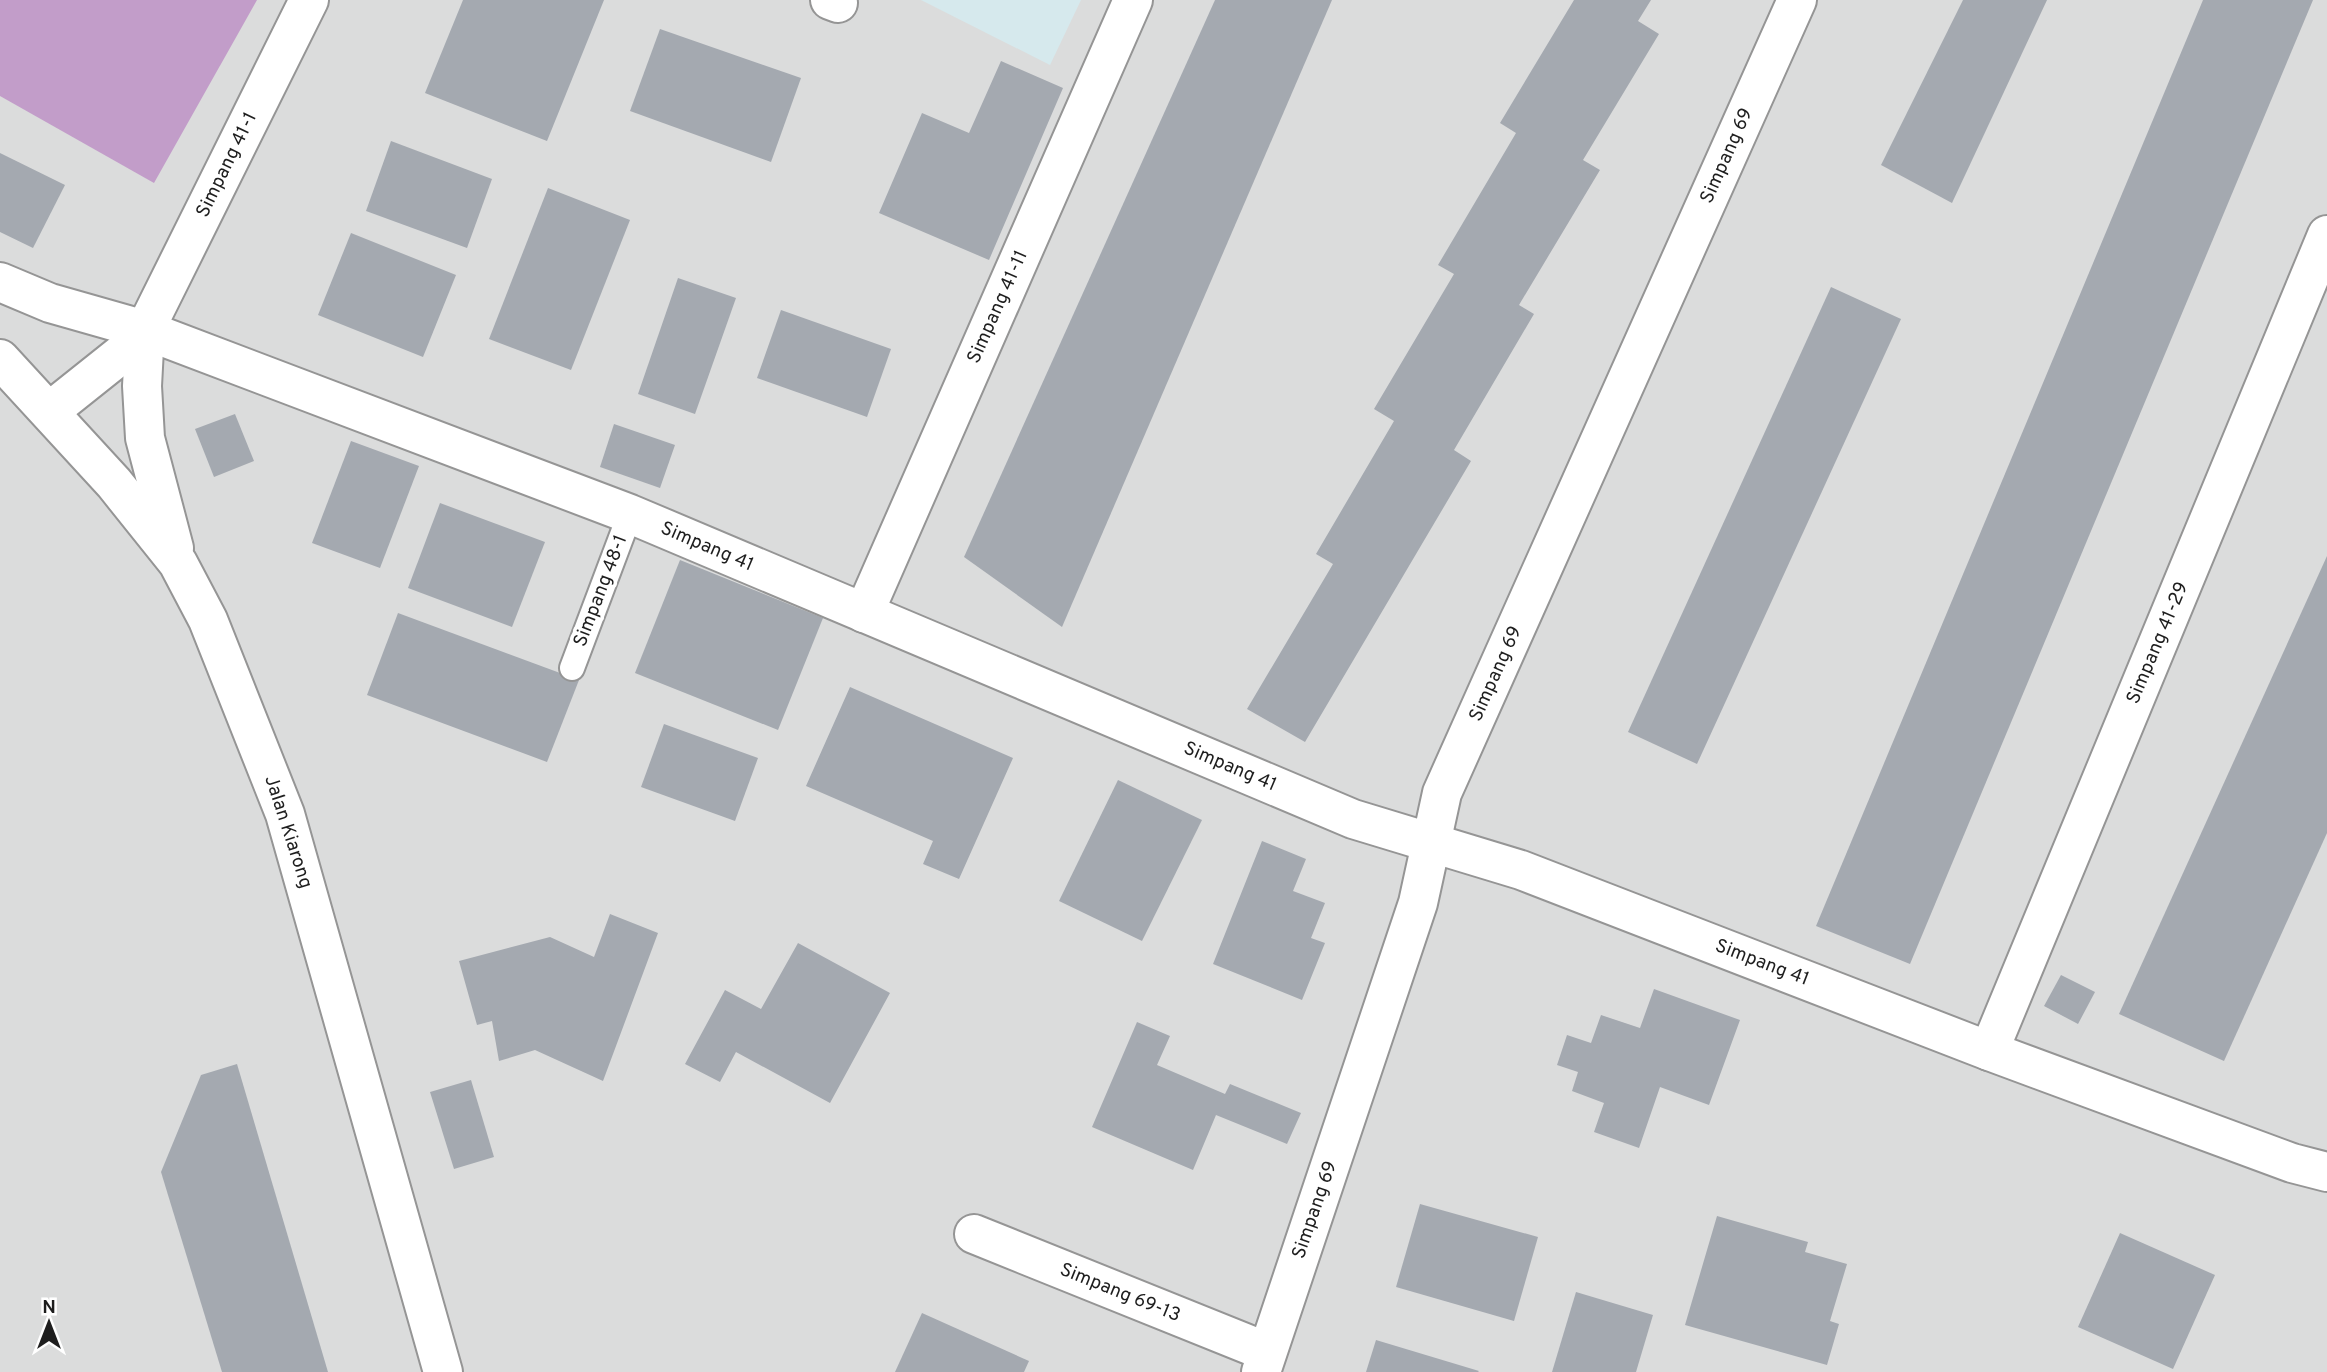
<svg xmlns="http://www.w3.org/2000/svg" width="2327" height="1372" font-family="Overpass,sans-serif">
	<style>
		.residential { fill: #dbdcdc }
		.commercial { fill: #d6e9ed }
		.forest { fill: #c29dc9 }
		.building { fill: #a4a9b0 }
		.lines { fill: none; stroke-linecap: round; stroke-linejoin: round }
		.lane-casing { stroke: #959595; stroke-width: 28 }
		.street-casing { stroke: #959595; stroke-width: 42 }
		.lane { stroke: #fff; stroke-width: 24 }
		.street { stroke: #fff; stroke-width: 38 }
		.labels { text-anchor: middle; dominant-baseline: central; stroke-width: 7; stroke-linejoin: round; paint-order: stroke }
		.street-label { font-size: 19px; fill: #1e1e1e; stroke: #fff }
	</style>
	<rect width="100%" height="100%" fill="#e5e7ee"/>
	<rect class="residential" x="0" y="0" width="2327" height="1372"/>
	<path class="commercial" d="M 921,0 L 1081,0 L 1050,65 Z"/>
	<path class="forest" d="M 0,0 L 257,0 L 154,183 L 0,96 Z"/>
	<g class="building">
		<path d="M 463,0 L 604,0 L 547,141 L 425,93 Z"/>
		<path d="M 1215,0 L 1332,0 L 1062,627 L 964,557 Z"/>
		<path d="M 1574,0 L 1651,0 L 1638,21 L 1659,34 L 1583,160 L 1600,170 L 1519,305 L 1534,314 L 1454,450 L 1471,461 L 1305,742 L 1247,709 L 1333,564 L 1316,554 L 1394,421 L 1374,409 L 1454,274 L 1438,265 L 1516,133 L 1500,123 Z"/>
		<path d="M 1963,0 L 2047,0 L 1952,203 L 1881,165 Z"/>
		<path d="M 2203,0 L 2313,0 L 1910,964 L 1816,926 Z"/>
		<path d="M 660,29 L 801,78 L 771,162 L 630,111 Z"/>
		<path d="M 1001,61 L 1063,88 L 989,260 L 879,213 L 922,113 L 969,133 Z"/>
		<path d="M 391,141 L 492,179 L 467,248 L 366,211 Z"/>
		<path d="M 0,153 L 65,185 L 33,248 L 0,232 Z"/>
		<path d="M 548,188 L 630,220 L 571,370 L 489,339 Z"/>
		<path d="M 351,233 L 456,275 L 423,357 L 318,315 Z"/>
		<path d="M 678,278 L 736,298 L 695,414 L 638,394 Z"/>
		<path d="M 1831,287 L 1901,319 L 1697,764 L 1628,732 Z"/>
		<path d="M 781,310 L 891,349 L 867,417 L 757,378 Z"/>
		<path d="M 235,414 L 254,461 L 214,477 L 195,429 Z"/>
		<path d="M 614,424 L 675,445 L 660,488 L 600,467 Z"/>
		<path d="M 351,441 L 419,466 L 380,568 L 312,543 Z"/>
		<path d="M 440,503 L 545,542 L 512,627 L 408,588 Z"/>
		<path d="M 2327,556 L 2327,833 L 2224,1061 L 2119,1014 Z"/>
		<path d="M 680,560 L 823,618 L 778,730 L 635,673 Z"/>
		<path d="M 398,613 L 579,680 L 547,762 L 367,695 Z"/>
		<path d="M 850,687 L 1013,758 L 959,879 L 923,864 L 933,841 L 806,786 Z"/>
		<path d="M 664,724 L 758,758 L 735,821 L 641,787 Z"/>
		<path d="M 1118,780 L 1202,820 L 1142,941 L 1059,901 Z"/>
		<path d="M 1262,841 L 1306,859 L 1293,891 L 1325,903 L 1311,938 L 1325,943 L 1302,1000 L 1213,964 Z"/>
		<path d="M 610,914 L 658,933 L 603,1081 L 535,1050 L 499,1061 L 492,1021 L 477,1025 L 459,961 L 550,937 L 594,957 Z"/>
		<path d="M 798,943 L 890,993 L 830,1103 L 736,1052 L 720,1082 L 685,1064 L 725,990 L 761,1009 Z"/>
		<path d="M 2061,975 L 2095,992 L 2078,1024 L 2044,1006 Z"/>
		<path d="M 1654,989 L 1740,1020 L 1709,1105 L 1660,1087 L 1639,1148 L 1594,1132 L 1604,1103 L 1572,1091 L 1578,1072 L 1557,1065 L 1567,1035 L 1591,1043 L 1601,1015 L 1640,1028 Z"/>
		<path d="M 1137,1022 L 1170,1036 L 1157,1065 L 1225,1094 L 1230,1084 L 1301,1113 L 1287,1144 L 1216,1115 L 1193,1170 L 1092,1127 Z"/>
		<path d="M 237,1064 L 328,1372 L 222,1372 L 161,1172 L 201,1075 Z"/>
		<path d="M 471,1080 L 494,1157 L 454,1169 L 430,1092 Z"/>
		<path d="M 1420,1204 L 1538,1237 L 1514,1321 L 1396,1287 Z"/>
		<path d="M 1717,1216 L 1808,1242 L 1805,1252 L 1847,1264 L 1830,1321 L 1839,1324 L 1827,1365 L 1685,1325 Z"/>
		<path d="M 2120,1233 L 2215,1275 L 2173,1369 L 2078,1327 Z"/>
		<path d="M 1576,1292 L 1653,1315 L 1636,1372 L 1552,1372 Z"/>
		<path d="M 922,1313 L 1029,1361 L 1024,1372 L 895,1372 Z"/>
		<path d="M 1376,1340 L 1479,1371 L 1478,1372 L 1366,1372 Z"/>
	</g>
	<g class="lines">
		<g class="lane-casing">
			<path id="lane" d="M 572,668 L 630,514"/>
		</g>
		<g class="street-casing">
			<g id="street">
				<path d="M 830,0 L 838,3"/>
				<path d="M 0,282 L 50,303 L 145,330 L 630,514 L 1353,819 L 1521,870 L 1989,1051 L 2292,1163 L 2327,1172"/>
				<path d="M 145,330 L 142,386 L 145,438 L 174,548"/>
				<path d="M 0,359 L 114,483 L 178,563 L 208,620 L 285,814 L 443,1372"/>
				<path d="M 50,411 L 124,352 L 145,330 L 309,0"/>
				<path d="M 864,613 L 1133,0"/>
				<path d="M 1989,1051 L 2327,235"/>
				<path d="M 974,1234 L 1267,1352"/>
				<path d="M 1261,1372 L 1418,903 L 1442,793 L 1797,0"/>
			</g>
		</g>
		<use href="#lane" class="lane"/>
		<use href="#street" class="street"/>
	</g>
	<g class="labels">
		<g class="street-label">
			<text transform="translate(1727 156) rotate(-66)">Simpang 69</text>
			<text transform="translate(227 165) rotate(-64)">Simpang 41-1</text>
			<text transform="translate(998 307) rotate(-66)">Simpang 41-11</text>
			<text transform="translate(707 547) rotate(23)">Simpang 41</text>
			<text transform="translate(601 591) rotate(-69)">Simpang 48-1</text>
			<text transform="translate(2158 643) rotate(-67)">Simpang 41-29</text>
			<text transform="translate(1496 674) rotate(-66)">Simpang 69</text>
			<text transform="translate(1230 767) rotate(23)">Simpang 41</text>
			<text transform="translate(288 832) rotate(72)">Jalan Kiarong</text>
			<text transform="translate(1762 963) rotate(21)">Simpang 41</text>
			<text transform="translate(1315 1210) rotate(-71)">Simpang 69</text>
			<text transform="translate(1120 1293) rotate(22)">Simpang 69-13</text>
		</g>
	</g>
	<g transform="translate(49 1323)" stroke="#ffffff" stroke-width="5" paint-order="stroke">
	<path d="M0-5L12 26L0 18L-12 26Z" fill="#1e1e1e"/>
	<text y="-10" font-size="19" font-weight="bold" text-anchor="middle" fill="#1e1e1e">N</text>
	</g>
</svg>
